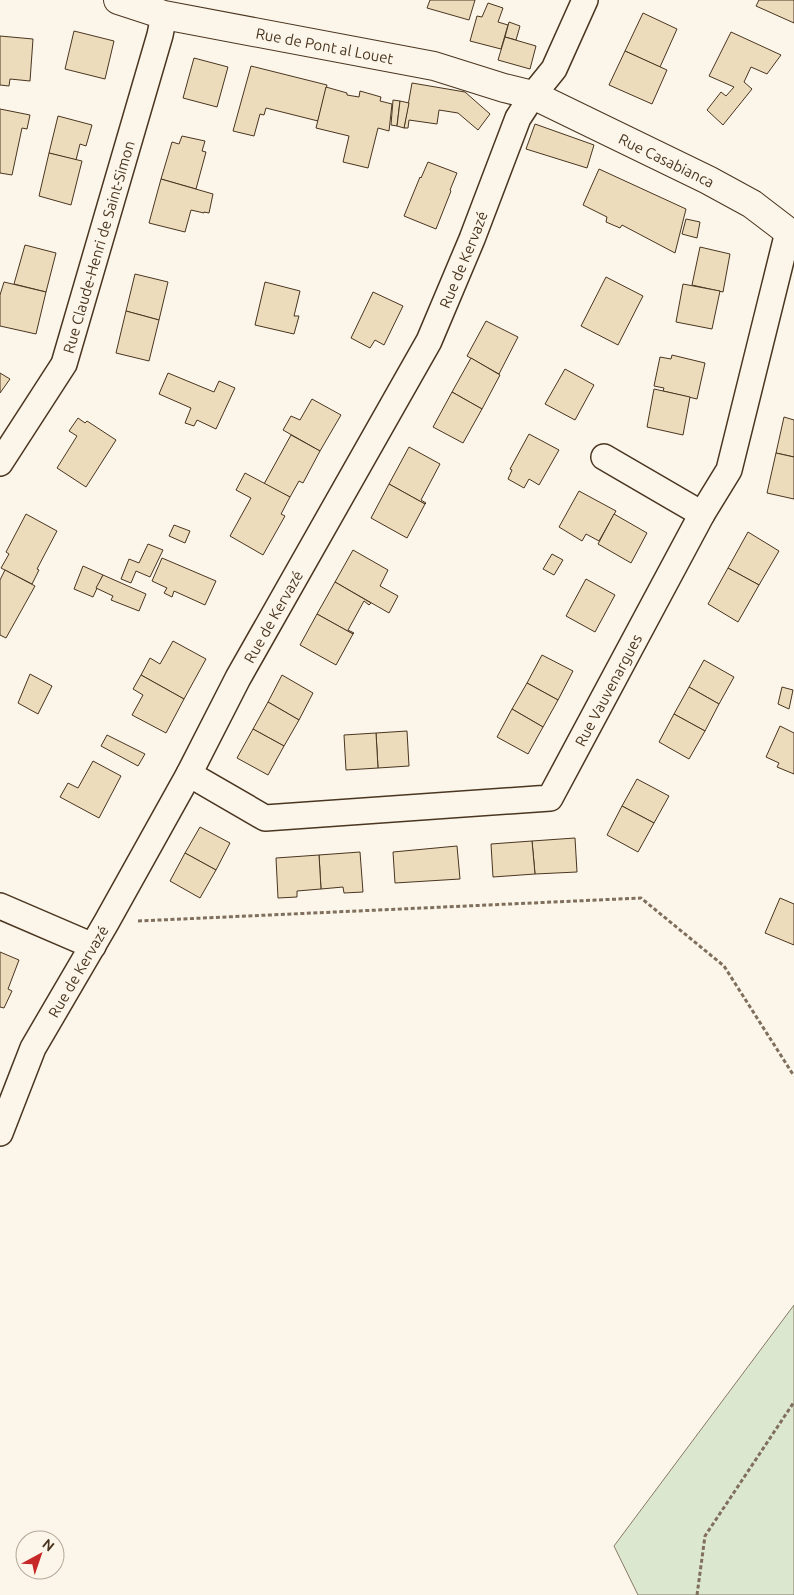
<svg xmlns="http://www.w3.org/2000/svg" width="794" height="1595" font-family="Ubuntu,sans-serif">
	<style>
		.green { fill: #dce7d0; stroke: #887966 }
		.building { fill: #ecdcbc; stroke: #4a3520 }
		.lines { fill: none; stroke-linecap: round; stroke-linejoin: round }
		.street-casing { stroke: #4a3520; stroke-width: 28 }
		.secondary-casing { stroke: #4a3520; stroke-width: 30 }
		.path { stroke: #7f6f5c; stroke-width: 3; stroke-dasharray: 4 2.5; stroke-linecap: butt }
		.street { stroke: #fbf6e9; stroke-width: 25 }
		.secondary { stroke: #fbf6e9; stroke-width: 28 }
		.labels { text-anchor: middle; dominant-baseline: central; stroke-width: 4; stroke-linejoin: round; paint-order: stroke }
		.street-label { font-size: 15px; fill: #4a3520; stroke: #fbf6e9 }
	</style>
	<rect width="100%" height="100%" fill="#fbf6e9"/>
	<path class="green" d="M 794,1305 L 794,1595 L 638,1595 L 614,1546 Z"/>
	<g class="building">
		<path d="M 430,0 L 475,0 L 469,20 L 427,8 Z"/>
		<path d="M 759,0 L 794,0 L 794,23 L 756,6 Z"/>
		<path d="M 488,3 L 503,8 L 498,22 L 508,25 L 501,49 L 470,41 L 477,16 L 482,17 Z"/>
		<path d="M 643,13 L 677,29 L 660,67 L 625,51 Z"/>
		<path d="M 509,22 L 520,26 L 516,40 L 505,37 Z"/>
		<path d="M 74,31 L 114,41 L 105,79 L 65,69 Z"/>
		<path d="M 731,32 L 781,55 L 767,74 L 751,67 L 744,82 L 752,89 L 723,125 L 707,110 L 721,92 L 726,96 L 734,87 L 709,76 Z"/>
		<path d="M 0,36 L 33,39 L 30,81 L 10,79 L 9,86 L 0,85 Z"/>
		<path d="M 505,37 L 536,46 L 530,69 L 498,60 Z"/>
		<path d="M 625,51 L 667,70 L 652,104 L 609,85 Z"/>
		<path d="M 194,58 L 228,67 L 217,107 L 183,98 Z"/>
		<path d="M 251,66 L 327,85 L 318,121 L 266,108 L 264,115 L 260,114 L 254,136 L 233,131 Z"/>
		<path d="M 412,83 L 465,92 L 490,114 L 478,130 L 458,113 L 439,110 L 437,124 L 409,120 L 408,128 L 404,128 Z"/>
		<path d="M 326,87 L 347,93 L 347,95 L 359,97 L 360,91 L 381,97 L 380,101 L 392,104 L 389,131 L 378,128 L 368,168 L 343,162 L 349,136 L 316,128 Z"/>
		<path d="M 393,100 L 400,101 L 397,126 L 391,125 Z"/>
		<path d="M 400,101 L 409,103 L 404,128 L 397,126 Z"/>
		<path d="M 0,109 L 30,115 L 27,129 L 22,128 L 12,175 L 0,173 Z"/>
		<path d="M 58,116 L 92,125 L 86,146 L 80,144 L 76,160 L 49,153 Z"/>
		<path d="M 535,124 L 594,145 L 587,168 L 526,149 Z"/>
		<path d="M 182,136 L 205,141 L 202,151 L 206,152 L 196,189 L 161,179 L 172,142 L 179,144 Z"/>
		<path d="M 49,153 L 82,161 L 71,205 L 39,196 Z"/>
		<path d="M 428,162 L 457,173 L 450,190 L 451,191 L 436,229 L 404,216 L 420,177 L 421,178 Z"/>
		<path d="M 599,169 L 686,209 L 675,253 L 622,225 L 620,228 L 606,222 L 607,217 L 583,205 Z"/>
		<path d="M 161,179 L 213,194 L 209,213 L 204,212 L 204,213 L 191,210 L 185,232 L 149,223 Z"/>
		<path d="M 686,219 L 700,222 L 697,238 L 682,234 Z"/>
		<path d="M 25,245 L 56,253 L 46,292 L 14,284 Z"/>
		<path d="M 700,247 L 730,254 L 723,292 L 692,285 Z"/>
		<path d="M 135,274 L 168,282 L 159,320 L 126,311 Z"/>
		<path d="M 606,277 L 643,296 L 618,345 L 581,326 Z"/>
		<path d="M 4,282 L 46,292 L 36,334 L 0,326 L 0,295 Z"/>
		<path d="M 265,282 L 300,291 L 294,316 L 299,316 L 294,334 L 255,325 Z"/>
		<path d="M 683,284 L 720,291 L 712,329 L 676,322 Z"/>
		<path d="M 373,292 L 403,306 L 384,345 L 375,340 L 370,348 L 351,338 Z"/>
		<path d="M 126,311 L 159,320 L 149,361 L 116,353 Z"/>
		<path d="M 486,321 L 518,337 L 499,374 L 467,356 Z"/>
		<path d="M 672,355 L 705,363 L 697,399 L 663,391 L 664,388 L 654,386 L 660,357 L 671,359 Z"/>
		<path d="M 471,358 L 500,375 L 482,409 L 452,392 Z"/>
		<path d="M 565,369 L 594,385 L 575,420 L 545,404 Z"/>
		<path d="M 0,373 L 10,379 L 0,393 Z"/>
		<path d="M 168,373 L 214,392 L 219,381 L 235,388 L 216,429 L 197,420 L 194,426 L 185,423 L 191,408 L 159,394 Z"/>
		<path d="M 654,389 L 690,397 L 683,435 L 647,427 Z"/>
		<path d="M 452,392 L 482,409 L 463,443 L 433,427 Z"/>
		<path d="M 312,399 L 341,415 L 320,451 L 283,430 L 291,416 L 300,420 Z"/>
		<path d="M 784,417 L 794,420 L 794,457 L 776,453 Z"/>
		<path d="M 78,418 L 85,423 L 87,421 L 116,440 L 86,487 L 57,468 L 77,436 L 69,431 Z"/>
		<path d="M 529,434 L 559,450 L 539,485 L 529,479 L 524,488 L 508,479 L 512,470 L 510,469 Z"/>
		<path d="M 291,435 L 320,451 L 303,483 L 299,481 L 290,497 L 264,484 Z"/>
		<path d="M 409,447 L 440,464 L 421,500 L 426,503 L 425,504 L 389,484 Z"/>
		<path d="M 776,453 L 794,457 L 794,499 L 767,493 Z"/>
		<path d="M 245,473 L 290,497 L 281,514 L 285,516 L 263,555 L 230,536 L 251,498 L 236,490 Z"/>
		<path d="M 389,484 L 425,504 L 407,538 L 371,518 Z"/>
		<path d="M 579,491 L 616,511 L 599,541 L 586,534 L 582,541 L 559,527 Z"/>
		<path d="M 26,514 L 57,531 L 37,569 L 39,570 L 32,584 L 1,568 L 9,554 L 6,552 Z"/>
		<path d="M 614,514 L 647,533 L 631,563 L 598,544 Z"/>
		<path d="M 174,525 L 190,531 L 185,543 L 169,536 Z"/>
		<path d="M 748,532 L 779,551 L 759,585 L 728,568 Z"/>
		<path d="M 148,544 L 163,550 L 150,577 L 136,571 L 131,583 L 121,579 L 129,559 L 139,563 Z"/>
		<path d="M 353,550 L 388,570 L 380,586 L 398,596 L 389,613 L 335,582 Z"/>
		<path d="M 552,554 L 563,560 L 554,575 L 543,569 Z"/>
		<path d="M 162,558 L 216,581 L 205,605 L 174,591 L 172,597 L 164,593 L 167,588 L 152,581 Z"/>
		<path d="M 83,566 L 103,575 L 93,597 L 74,589 Z"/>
		<path d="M 728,568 L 759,585 L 738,622 L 708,604 Z"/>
		<path d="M 5,570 L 35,586 L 6,638 L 0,635 L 0,580 Z"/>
		<path d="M 103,575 L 146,594 L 139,611 L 111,600 L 113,596 L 96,588 Z"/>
		<path d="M 586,579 L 615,595 L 595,632 L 566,616 Z"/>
		<path d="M 335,582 L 371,603 L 369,605 L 364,601 L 348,630 L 354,633 L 353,634 L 317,614 Z"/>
		<path d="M 317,614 L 353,634 L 336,665 L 300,645 Z"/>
		<path d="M 173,641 L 206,659 L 184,699 L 141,675 L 150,658 L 160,664 Z"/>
		<path d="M 542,655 L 573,671 L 558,700 L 527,683 Z"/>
		<path d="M 704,660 L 734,677 L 719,704 L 689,687 Z"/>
		<path d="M 30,674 L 52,686 L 38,714 L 18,703 Z"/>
		<path d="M 141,675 L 184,699 L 166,733 L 132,715 L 143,695 L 133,689 Z"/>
		<path d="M 282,675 L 313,693 L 299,720 L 268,702 Z"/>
		<path d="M 527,683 L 558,700 L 543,727 L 512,709 Z"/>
		<path d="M 689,687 L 719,704 L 705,731 L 674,714 Z"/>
		<path d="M 782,687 L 793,690 L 789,709 L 778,704 Z"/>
		<path d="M 268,702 L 299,720 L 284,746 L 253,729 Z"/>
		<path d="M 512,709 L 543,727 L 528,754 L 497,737 Z"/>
		<path d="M 674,714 L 705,731 L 689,759 L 659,742 Z"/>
		<path d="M 780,726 L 794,733 L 794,774 L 777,767 L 779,763 L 766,757 Z"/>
		<path d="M 253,729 L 284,746 L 268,775 L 237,758 Z"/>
		<path d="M 407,731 L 409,766 L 378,768 L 376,733 Z"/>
		<path d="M 376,733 L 378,768 L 346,770 L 344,735 Z"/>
		<path d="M 107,735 L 145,754 L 138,766 L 101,746 Z"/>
		<path d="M 93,761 L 121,776 L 99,818 L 60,797 L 68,783 L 78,788 Z"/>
		<path d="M 637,779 L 669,796 L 654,823 L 622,806 Z"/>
		<path d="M 622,806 L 654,823 L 638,852 L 607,835 Z"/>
		<path d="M 200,827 L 230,843 L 216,870 L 185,853 Z"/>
		<path d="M 575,838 L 577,872 L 535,874 L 532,841 Z"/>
		<path d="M 532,841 L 535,874 L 493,877 L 491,844 Z"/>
		<path d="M 457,846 L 460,879 L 395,883 L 393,852 Z"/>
		<path d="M 360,852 L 363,892 L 344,893 L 343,887 L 321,889 L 319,855 Z"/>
		<path d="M 185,853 L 216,870 L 200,898 L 170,881 Z"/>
		<path d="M 319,855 L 321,889 L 297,891 L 297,897 L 278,898 L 276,858 Z"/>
		<path d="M 780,898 L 794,904 L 794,945 L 765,933 Z"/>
		<path d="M 0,952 L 19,960 L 8,989 L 12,991 L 4,1008 L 0,1007 Z"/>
	</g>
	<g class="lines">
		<g class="street-casing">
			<g id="street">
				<path d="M 604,457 L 702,514"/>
				<path id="s1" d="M 0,463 L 64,364 L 160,35 L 164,15"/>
				<path id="s2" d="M 189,774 L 265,818 L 550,798 L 702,514 L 729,470 L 788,232"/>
				<path d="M 0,906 L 93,946"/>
				<path id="s3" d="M 0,1133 L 33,1048 L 106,923 L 189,774 L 238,678 L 429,341 L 472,239 L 518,118 L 533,95 L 554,69 L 585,0"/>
			</g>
		</g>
		<g class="secondary-casing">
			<g id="secondary">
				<path id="s4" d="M 118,0 L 164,15 L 434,66 L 504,88 L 533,95 L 708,180 L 752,204 L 794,236"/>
			</g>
		</g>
		<g class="path">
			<path d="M 138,921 L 641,898 L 724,966 L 794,1076"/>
			<path d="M 697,1595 L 705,1536 L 794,1402"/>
		</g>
		<use href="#street" class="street"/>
		<use href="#secondary" class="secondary"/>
	</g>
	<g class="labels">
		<g class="street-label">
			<text stroke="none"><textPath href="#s4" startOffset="212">Rue de Pont al Louet</textPath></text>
			<text stroke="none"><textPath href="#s4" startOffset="575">Rue Casabianca</textPath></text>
			<text stroke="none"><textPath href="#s1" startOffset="240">Rue Claude-Henri de Saint-Simon</textPath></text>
			<text stroke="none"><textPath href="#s3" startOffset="990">Rue de Kervazé</textPath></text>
			<text stroke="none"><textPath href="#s3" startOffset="585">Rue de Kervazé</textPath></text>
			<text stroke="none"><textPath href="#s2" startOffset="496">Rue Vauvenargues</textPath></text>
			<text stroke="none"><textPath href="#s3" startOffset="180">Rue de Kervazé</textPath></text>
		</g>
	</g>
	<g transform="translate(40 1555) rotate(40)"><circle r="24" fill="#fbf6e9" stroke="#b4a999"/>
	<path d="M0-4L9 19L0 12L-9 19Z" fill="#c62828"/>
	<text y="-8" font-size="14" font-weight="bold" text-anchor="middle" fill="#4a3520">N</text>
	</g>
</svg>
